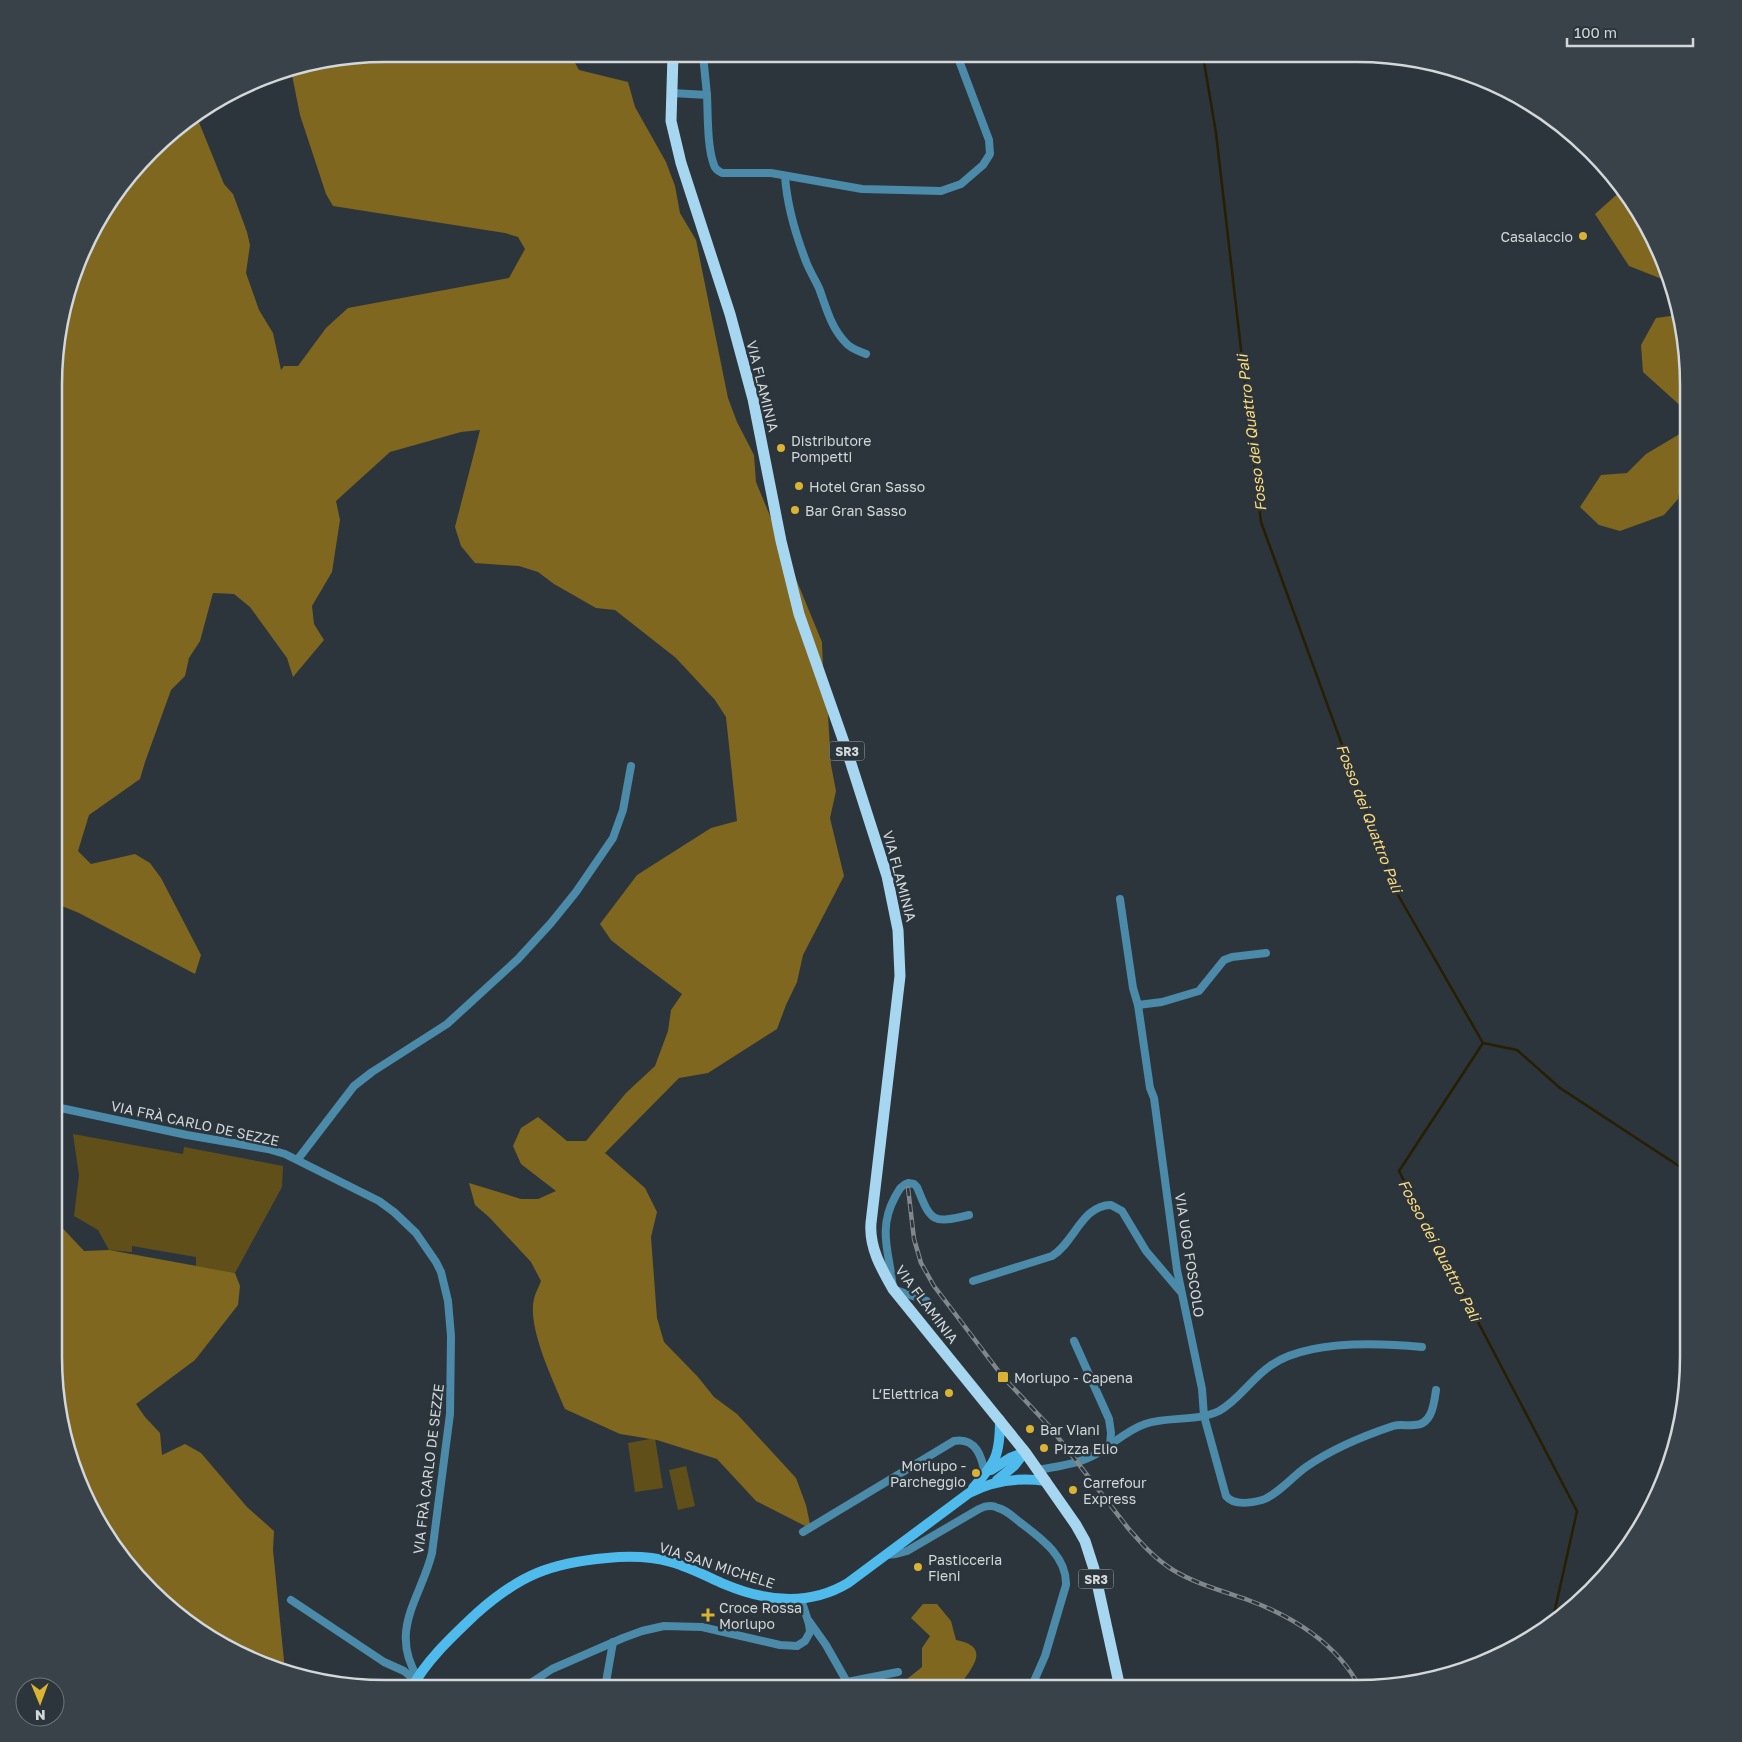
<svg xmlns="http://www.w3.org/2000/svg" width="1742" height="1742" font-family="'Golos Text',sans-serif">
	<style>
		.green { fill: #614f1a }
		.forest { fill: #80671f }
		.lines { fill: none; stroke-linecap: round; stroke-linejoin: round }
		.stream { stroke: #281e01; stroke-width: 2.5 }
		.street { stroke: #4b8aa9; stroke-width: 8 }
		.secondary { stroke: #4fbaec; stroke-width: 10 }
		.primary { stroke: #a7d6f0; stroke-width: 11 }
		.rail-casing { stroke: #81888d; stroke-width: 4.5 }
		.rail { stroke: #2b353b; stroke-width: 2.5; stroke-dasharray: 8; stroke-linecap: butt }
		.poi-dot { fill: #dcb233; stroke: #2b353b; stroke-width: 2 }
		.labels { text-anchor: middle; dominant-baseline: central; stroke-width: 5; stroke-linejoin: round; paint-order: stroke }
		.shield { fill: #2b353b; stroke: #9fa6aa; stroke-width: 1 }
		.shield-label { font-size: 12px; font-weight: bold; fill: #d1d7da }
		.poi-label { font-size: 14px; fill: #d1d7da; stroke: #2b353b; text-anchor: start }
		.street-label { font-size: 14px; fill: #d1d7da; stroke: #2b353b }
		.water-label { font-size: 15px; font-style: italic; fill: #fbd97c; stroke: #2b353b }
		.rim { fill: none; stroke: #d1d7da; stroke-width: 2.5 }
	</style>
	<rect width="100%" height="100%" fill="#2b353b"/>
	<g class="green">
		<path d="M 73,1134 L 183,1154 L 184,1147 L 283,1166 L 282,1187 L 235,1273 L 196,1266 L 196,1257 L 132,1246 L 132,1252 L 109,1250 L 98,1230 L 74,1216 L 79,1175 Z"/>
		<path d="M 655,1438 L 663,1488 L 635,1492 L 628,1443 Z"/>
		<path d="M 686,1466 L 695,1506 L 678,1510 L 669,1470 Z"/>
	</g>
	<g class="forest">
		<path d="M 386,54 L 570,54 L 579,70 L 628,82 L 635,107 L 666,162 L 675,186 L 680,213 L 696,240 L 728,398 L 737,422 L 754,455 L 756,482 L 822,642 L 823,671 L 827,698 L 831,765 L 836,791 L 830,818 L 844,876 L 803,955 L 797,982 L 786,1005 L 777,1029 L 708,1073 L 679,1078 L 605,1153 L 645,1188 L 657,1212 L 651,1237 L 657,1318 L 664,1342 L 698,1377 L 714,1397 L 737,1414 L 796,1478 L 806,1505 L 811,1529 L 756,1501 L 717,1459 L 657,1440 L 620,1434 L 565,1409 C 554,1382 527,1328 534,1299 C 535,1293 539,1287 541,1281 L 531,1262 L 489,1217 L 475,1205 L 469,1183 L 521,1199 L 538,1199 L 556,1191 L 521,1164 L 513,1146 L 521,1128 L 538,1117 L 567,1141 L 586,1141 L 626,1093 L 655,1066 L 668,1031 L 671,1010 L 682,994 L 626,952 L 611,940 L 600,924 L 637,875 L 711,828 L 737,821 L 726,717 L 715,700 L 676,658 L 615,610 L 596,608 L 554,584 L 538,572 L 519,566 L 475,563 L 461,546 L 455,527 L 480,430 L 461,432 L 390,452 L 336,501 L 340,520 L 332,572 L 312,606 L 314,624 L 324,640 L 293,677 L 287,658 L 250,607 L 234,594 L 213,593 L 200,641 L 189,658 L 185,676 L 171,690 L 145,762 L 140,779 L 89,815 L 78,851 L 91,864 L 135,854 L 150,863 L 161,878 L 201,955 L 195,974 L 79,913 L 57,904 L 60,321 L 98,220 L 167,136 L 196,115 L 224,184 L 233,194 L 247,232 L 250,245 L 246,273 L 259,310 L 273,333 L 281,370 L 284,366 L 298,366 L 326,328 L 348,308 L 509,278 L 525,249 L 518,237 L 505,233 L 333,206 L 326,194 L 300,115 L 291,70 Z"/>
		<path d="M 1623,189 L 1670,277 L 1662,279 L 1629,266 L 1595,214 Z"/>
		<path d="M 1678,315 L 1688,364 L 1688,469 L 1683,468 L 1678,499 L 1664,515 L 1620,531 L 1599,525 L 1580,507 L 1601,475 L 1627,473 L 1646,454 L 1683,432 L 1684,409 L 1643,372 L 1641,345 L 1656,318 Z"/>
		<path d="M 55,1220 L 84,1251 L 109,1250 L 235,1273 L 240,1286 L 238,1305 L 195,1360 L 136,1404 L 145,1417 L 160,1433 L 162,1455 L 185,1444 L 201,1453 L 247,1507 L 274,1531 L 273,1550 L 285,1671 L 220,1644 L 167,1606 L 122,1558 L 71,1463 L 54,1378 Z"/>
		<path d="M 923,1604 L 937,1604 L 951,1621 L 956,1640 C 993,1647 971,1669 958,1688 L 896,1688 L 922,1667 L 922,1648 L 930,1636 L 911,1618 Z"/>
	</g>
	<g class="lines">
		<g class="stream">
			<path d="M 1203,56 L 1216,133 L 1261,522 L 1394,888 L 1483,1043 L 1399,1171 L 1577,1511 L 1552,1623"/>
			<path d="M 1483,1043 L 1517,1050 L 1560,1088 L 1688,1172"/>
		</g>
		<g class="street">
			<path d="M 703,55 L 707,95"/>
			<path d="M 672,93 L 707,95 C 708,114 707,147 714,165 C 715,169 718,171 722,173 L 771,173 L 862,189 L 941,191 L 961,184 L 983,165 L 990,154 L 989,140 L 957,55"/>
			<path d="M 785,176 C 787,206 796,236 807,264 C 811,273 815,280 819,288 C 826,307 831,328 846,343 C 851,349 859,351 866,354"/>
			<path d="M 1120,899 L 1133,988 L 1138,1005 L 1150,1088 L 1154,1098 L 1177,1270 L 1202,1389 L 1204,1416 L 1226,1496 C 1234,1506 1251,1503 1262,1500 C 1277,1495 1292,1477 1306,1467 C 1332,1449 1363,1436 1393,1426 C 1400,1424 1406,1426 1414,1425 C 1432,1425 1434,1404 1436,1390"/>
			<path d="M 1138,1005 L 1162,1002 L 1199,991 L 1224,960 L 1232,957 L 1266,953"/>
			<path d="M 56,1107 L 187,1135 L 268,1149 L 285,1154 L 379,1201 L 394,1212 L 416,1233 L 436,1262 L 441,1272 L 448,1301 L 451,1336 L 450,1414 L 432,1553 C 421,1598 388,1630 418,1678"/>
			<path d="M 298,1159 L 354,1086 L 372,1072 L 447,1024 L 518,959 L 551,923 L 576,892 L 613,838 L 623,810 L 631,766"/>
			<path d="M 973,1281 L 1052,1256 C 1074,1243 1082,1205 1111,1205 L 1122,1211 L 1146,1251 L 1180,1291"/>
			<path d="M 935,1314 L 927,1301 L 893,1289 C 890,1254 877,1230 895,1197 C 899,1190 901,1185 908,1183 L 914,1184 L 917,1187 C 931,1222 932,1224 969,1215"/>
			<path d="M 1074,1341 L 1109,1419 L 1111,1433 L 1110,1445"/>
			<path d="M 1038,1470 C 1058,1466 1079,1464 1096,1454 C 1112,1445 1127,1430 1145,1424 C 1168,1416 1196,1422 1219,1411 C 1239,1400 1251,1379 1270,1366 C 1306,1340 1379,1343 1422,1347"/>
			<path d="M 803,1532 L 954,1441 C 976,1437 982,1457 985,1474"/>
			<path d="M 886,1555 L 896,1554 L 907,1551 L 979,1509 C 985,1506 992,1505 998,1508 C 1007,1510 1014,1518 1021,1523 C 1042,1539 1067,1557 1066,1585 L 1045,1656 L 1031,1688"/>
			<path d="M 291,1600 L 384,1662 L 404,1671 L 416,1681"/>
			<path d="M 809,1621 L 826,1645 L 847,1682 L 898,1672"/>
			<path d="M 523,1688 L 552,1669 L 623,1638 L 642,1631 L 664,1626 L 702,1627 L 780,1645 L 797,1646 L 805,1641 L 810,1632 L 809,1624 L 801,1599"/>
			<path d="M 605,1688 L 613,1642"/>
		</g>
		<g class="secondary">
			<path d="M 991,1470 L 1010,1458 L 1025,1452"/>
			<path d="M 997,1480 L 1014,1466 L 1025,1452"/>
			<path d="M 973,1488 C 996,1462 1000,1455 1000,1420"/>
			<path d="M 412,1688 C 425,1661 456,1633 477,1613 C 520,1575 550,1563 607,1558 C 628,1556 650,1556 671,1562 C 689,1567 706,1576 724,1584 C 764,1601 808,1607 848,1583 L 969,1493 C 994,1480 1018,1477 1046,1481"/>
		</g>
		<path class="primary" d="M 673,55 L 671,121 L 681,163 L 730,314 L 753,399 L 781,541 L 799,614 L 847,751 L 887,876 L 898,930 L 900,976 L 871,1223 C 869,1247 881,1268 893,1289 L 1025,1452 L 1076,1525 L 1085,1541 L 1094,1569 L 1120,1688"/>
		<g class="rail-casing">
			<path id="rail" d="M 908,1188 L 914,1239 L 921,1263 L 934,1286 L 1003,1377 L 1050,1427 L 1128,1528 C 1142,1544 1155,1559 1173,1570 C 1196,1584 1223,1591 1248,1600 C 1292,1616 1338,1644 1360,1688"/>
		</g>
		<use href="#rail" class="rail"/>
	</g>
	<g class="poi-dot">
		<circle cx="1583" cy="236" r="5"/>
		<circle cx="781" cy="448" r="5"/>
		<circle cx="799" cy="486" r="5"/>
		<circle cx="795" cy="510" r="5"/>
		<rect x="997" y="1371" width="12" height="12" rx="2.5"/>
		<circle cx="949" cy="1393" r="5"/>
		<circle cx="1030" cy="1429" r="5"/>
		<circle cx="1044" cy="1448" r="5"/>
		<circle cx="976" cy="1473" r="5"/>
		<circle cx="1073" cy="1490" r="5"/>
		<circle cx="918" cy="1567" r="5"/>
		<path d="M705.5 1607.5h5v5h5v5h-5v5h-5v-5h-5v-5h5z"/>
	</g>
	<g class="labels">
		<g class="shield">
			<rect x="829.5" y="741.5" width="35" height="19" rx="4"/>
			<rect x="1078.5" y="1569.5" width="35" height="19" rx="4"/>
		</g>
		<g class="shield-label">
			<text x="847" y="751">SR3</text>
			<text x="1096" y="1579">SR3</text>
		</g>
		<g class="poi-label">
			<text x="1573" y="236" text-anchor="end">Casalaccio</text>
			<text x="791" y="440">Distributore<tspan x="791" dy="16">Pompetti</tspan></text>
			<text x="809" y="486">Hotel Gran Sasso</text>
			<text x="805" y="510">Bar Gran Sasso</text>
			<text x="1014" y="1377">Morlupo - Capena</text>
			<text x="939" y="1393" text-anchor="end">L‘Elettrica</text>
			<text x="1040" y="1429">Bar Viani</text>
			<text x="1054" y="1448">Pizza Elio</text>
			<text x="966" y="1465" text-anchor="end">Morlupo -<tspan x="966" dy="16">Parcheggio</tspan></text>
			<text x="1083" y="1482">Carrefour<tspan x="1083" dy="16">Express</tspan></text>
			<text x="928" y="1559">Pasticceria<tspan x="928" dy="16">Fieni</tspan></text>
			<text x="719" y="1607">Croce Rossa<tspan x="719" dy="16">Morlupo</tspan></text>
		</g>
		<g class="street-label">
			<text transform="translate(763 386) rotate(76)">VIA FLAMINIA</text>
			<text transform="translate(900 876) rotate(75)">VIA FLAMINIA</text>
			<text transform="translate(195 1123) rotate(12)">VIA FRÀ CARLO DE SEZZE</text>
			<text transform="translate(1190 1255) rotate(81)">VIA UGO FOSCOLO</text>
			<text transform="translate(927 1304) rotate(53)">VIA FLAMINIA</text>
			<text transform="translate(428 1469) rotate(-83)">VIA FRÀ CARLO DE SEZZE</text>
			<text transform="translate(717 1565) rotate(18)">VIA SAN MICHELE</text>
		</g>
		<g class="water-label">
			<text transform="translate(1251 433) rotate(-97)">Fosso dei Quattro Pali</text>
			<text transform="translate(1370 818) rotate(69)">Fosso dei Quattro Pali</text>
			<text transform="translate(1440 1250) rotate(62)">Fosso dei Quattro Pali</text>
		</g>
	</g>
	<path d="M0 0H1742V1742H0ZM385 62H1357A323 323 0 0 1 1680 385V1357A323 323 0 0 1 1357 1680H385A323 323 0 0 1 62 1357V385A323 323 0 0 1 385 62Z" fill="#384248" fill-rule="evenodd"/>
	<path class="rim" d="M385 62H1357A323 323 0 0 1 1680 385V1357A323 323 0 0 1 1357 1680H385A323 323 0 0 1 62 1357V385A323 323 0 0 1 385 62Z"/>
	<g transform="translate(40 1702) rotate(179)"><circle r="24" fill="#2b353b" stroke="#6d767b"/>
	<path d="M0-4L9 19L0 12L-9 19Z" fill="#dcb233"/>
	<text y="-8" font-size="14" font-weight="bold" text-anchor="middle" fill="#d1d7da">N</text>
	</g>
	<path d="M1567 38v8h126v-8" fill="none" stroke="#d1d7da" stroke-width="2.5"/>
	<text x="1574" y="38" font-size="15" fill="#d1d7da" stroke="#2b353b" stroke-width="4" paint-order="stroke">100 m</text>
</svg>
